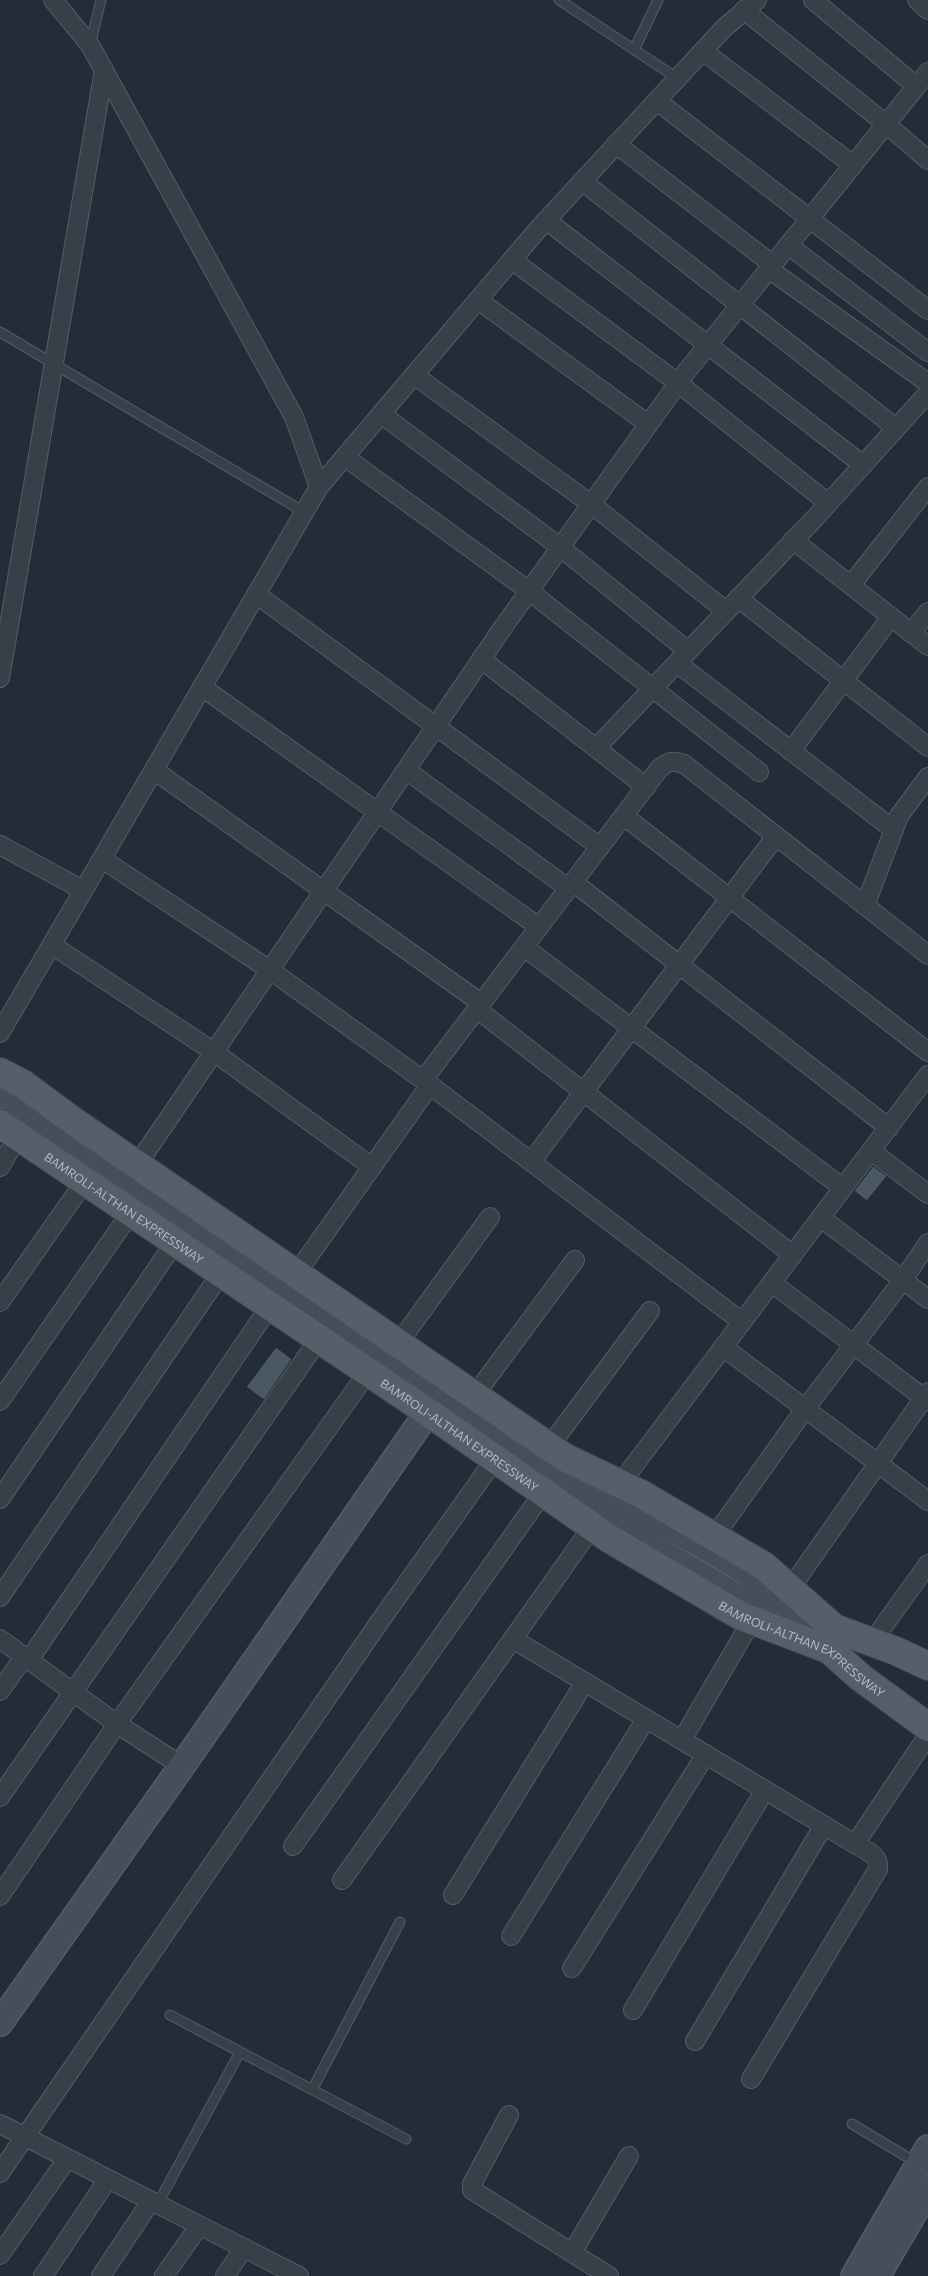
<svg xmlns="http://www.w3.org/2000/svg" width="928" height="2276" font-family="Commissioner,sans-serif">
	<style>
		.building { fill: #4c5764; stroke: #1e2630 }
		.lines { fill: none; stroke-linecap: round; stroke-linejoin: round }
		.lane-casing { stroke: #555d67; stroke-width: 11 }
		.street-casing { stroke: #555d67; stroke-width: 20 }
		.secondary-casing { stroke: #555d67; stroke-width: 28 }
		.primary-casing { stroke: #404852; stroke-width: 30 }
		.lane { stroke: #373f49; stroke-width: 9 }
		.street { stroke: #373f49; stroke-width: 18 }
		.secondary { stroke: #454e5c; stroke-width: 25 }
		.primary { stroke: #555e69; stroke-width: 28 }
		.labels { text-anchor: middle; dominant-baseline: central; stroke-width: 4.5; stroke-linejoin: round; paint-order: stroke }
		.street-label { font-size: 12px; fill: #b2bac5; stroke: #1c242e }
	</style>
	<rect width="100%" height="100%" fill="#232d39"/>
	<g class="building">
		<path d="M 873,1166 L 887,1176 L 867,1201 L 854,1191 Z"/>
		<path d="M 276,1347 L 292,1359 L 264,1400 L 246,1387 Z"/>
	</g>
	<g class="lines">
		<g class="lane-casing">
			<g id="lane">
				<path d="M 559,0 L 677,78"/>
				<path d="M 90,45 L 101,0"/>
				<path d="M 634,50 L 658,0"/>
				<path d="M 0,332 L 304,512"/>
				<path d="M 170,2015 L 406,2139"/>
				<path d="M 312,2090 L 400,1922"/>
				<path d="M 852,2124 L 917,2163"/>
				<path d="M 157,2205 L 240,2052"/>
			</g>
		</g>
		<g class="street-casing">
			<g id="street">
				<path d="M 53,0 L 90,45 L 294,417 L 319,487"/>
				<path d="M 813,0 L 916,86"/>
				<path d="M 917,0 L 928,10"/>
				<path d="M 744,10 L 886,124 L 928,160"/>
				<path d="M 703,51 L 853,165"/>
				<path d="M 657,101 L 928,310"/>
				<path d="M 616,144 L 772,264"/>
				<path d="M 582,181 L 896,428"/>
				<path d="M 546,220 L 863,465"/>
				<path d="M 788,245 L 928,352"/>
				<path d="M 512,260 L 678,383 L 828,503"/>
				<path d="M 769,269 L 928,383"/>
				<path d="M 478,300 L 648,424"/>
				<path d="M 414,375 L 591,504 L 726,611"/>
				<path d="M 381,414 L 560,547 L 688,651"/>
				<path d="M 345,457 L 529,591 L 759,772"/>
				<path d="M 793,540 L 928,646"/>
				<path d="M 851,585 L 928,487"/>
				<path d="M 256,594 L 600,847"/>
				<path d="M 738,598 L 928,747"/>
				<path d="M 911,633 L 928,612"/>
				<path d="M 481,659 L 646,787"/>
				<path d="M 677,663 L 894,830"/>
				<path d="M 0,678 L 104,70"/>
				<path d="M 202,687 L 539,927"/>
				<path d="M 596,748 L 815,518 L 928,393"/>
				<path d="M 791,751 L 891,617"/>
				<path d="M 154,770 L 481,1003"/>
				<path d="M 406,770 L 568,888"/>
				<path d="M 624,816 L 928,1052"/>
				<path d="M 0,845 L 83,890"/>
				<path d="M 102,859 L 270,970 L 430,1085 L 742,1322"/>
				<path d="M 573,882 L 889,1128"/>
				<path d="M 865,906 L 899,816 L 928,777"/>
				<path d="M 52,945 L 214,1052 L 372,1167"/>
				<path d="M 524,947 L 843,1188"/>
				<path d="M 477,1009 L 793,1255"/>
				<path d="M 0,1033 L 319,487 L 539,228 L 724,28 L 757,0"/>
				<path d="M 423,1080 L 659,769 C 668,761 673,760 684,764 L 928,955"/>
				<path d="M 871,1151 L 928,1194"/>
				<path d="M 531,1162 L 776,836"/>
				<path d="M 137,1165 L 504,626 L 686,372 L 928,72"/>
				<path d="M 0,1167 L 18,1136"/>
				<path d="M 821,1218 L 928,1299"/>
				<path d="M 296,1274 L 430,1085"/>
				<path d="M 772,1283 L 928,1401"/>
				<path d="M 0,1302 L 85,1181"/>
				<path d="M 398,1344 L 490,1217"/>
				<path d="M 723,1347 L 928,1501"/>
				<path d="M 474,1396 L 575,1260"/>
				<path d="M 0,1401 L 131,1212"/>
				<path d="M 549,1447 L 650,1311"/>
				<path d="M 620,1484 L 928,1075"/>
				<path d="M 0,1499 L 175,1242"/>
				<path d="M 714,1537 L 805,1409 L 903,1280 L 928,1243"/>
				<path d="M 790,1589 L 928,1392"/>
				<path d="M 0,1597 L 221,1273"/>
				<path d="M 0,1639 L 117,1724 L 182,1766"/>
				<path d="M 513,1639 L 855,1844 C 865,1850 880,1855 878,1869 L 751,2079"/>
				<path d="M 872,1642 L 928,1564"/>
				<path d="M 29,1660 L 270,1306"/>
				<path d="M 0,1691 L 24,1657"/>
				<path d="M 682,1740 L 752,1620"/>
				<path d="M 0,1797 L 319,1339"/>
				<path d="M 855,1844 L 928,1735"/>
				<path d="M 293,1846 L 543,1493"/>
				<path d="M 342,1880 L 592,1527"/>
				<path d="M 453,1895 L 585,1682"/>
				<path d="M 0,1896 L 117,1724 L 368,1372"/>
				<path d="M 511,1936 L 646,1719"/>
				<path d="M 572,1968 L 706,1754"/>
				<path d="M 633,2010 L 765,1790"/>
				<path d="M 695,2041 L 824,1825"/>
				<path d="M 509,2115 L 472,2184 L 472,2190 L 609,2276"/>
				<path d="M 0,2124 L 299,2276"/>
				<path d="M 0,2173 L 378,1624 L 495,1459"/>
				<path d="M 572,2253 L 629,2156"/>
				<path d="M 0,2255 L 67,2159"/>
				<path d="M 43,2276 L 108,2179"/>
				<path d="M 101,2276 L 151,2201"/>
				<path d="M 164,2276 L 199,2226"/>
				<path d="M 225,2276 L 244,2248"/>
			</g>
		</g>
		<g class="secondary-casing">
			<g id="secondary">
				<path d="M 0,1092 L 553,1474 L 626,1531 L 734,1595 L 796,1626"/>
				<path d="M 585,1488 C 654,1518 725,1553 785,1600"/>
				<path d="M 0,2023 L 182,1766 L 439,1396"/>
				<path d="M 854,2276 L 928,2148"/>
				<path d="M 877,2276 L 928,2189"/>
			</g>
		</g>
		<g class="primary-casing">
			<g id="primary">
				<path d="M 0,1072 L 23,1084 L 73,1121 L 564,1457 L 641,1494 L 764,1566 L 834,1628 L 896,1651 L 928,1666"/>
				<path id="s1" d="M 0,1124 L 438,1419 L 610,1539 L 741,1616 L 830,1650 L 860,1677 L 928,1727"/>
			</g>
		</g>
		<use href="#lane" class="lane"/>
		<use href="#street" class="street"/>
		<use href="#secondary" class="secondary"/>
		<use href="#primary" class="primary"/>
	</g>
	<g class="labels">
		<g class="street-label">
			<text stroke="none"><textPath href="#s1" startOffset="150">BAMROLI-ALTHAN EXPRESSWAY</textPath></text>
			<text stroke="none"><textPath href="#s1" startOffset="555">BAMROLI-ALTHAN EXPRESSWAY</textPath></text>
			<text stroke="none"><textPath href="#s1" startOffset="960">BAMROLI-ALTHAN EXPRESSWAY</textPath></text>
		</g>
	</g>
</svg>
